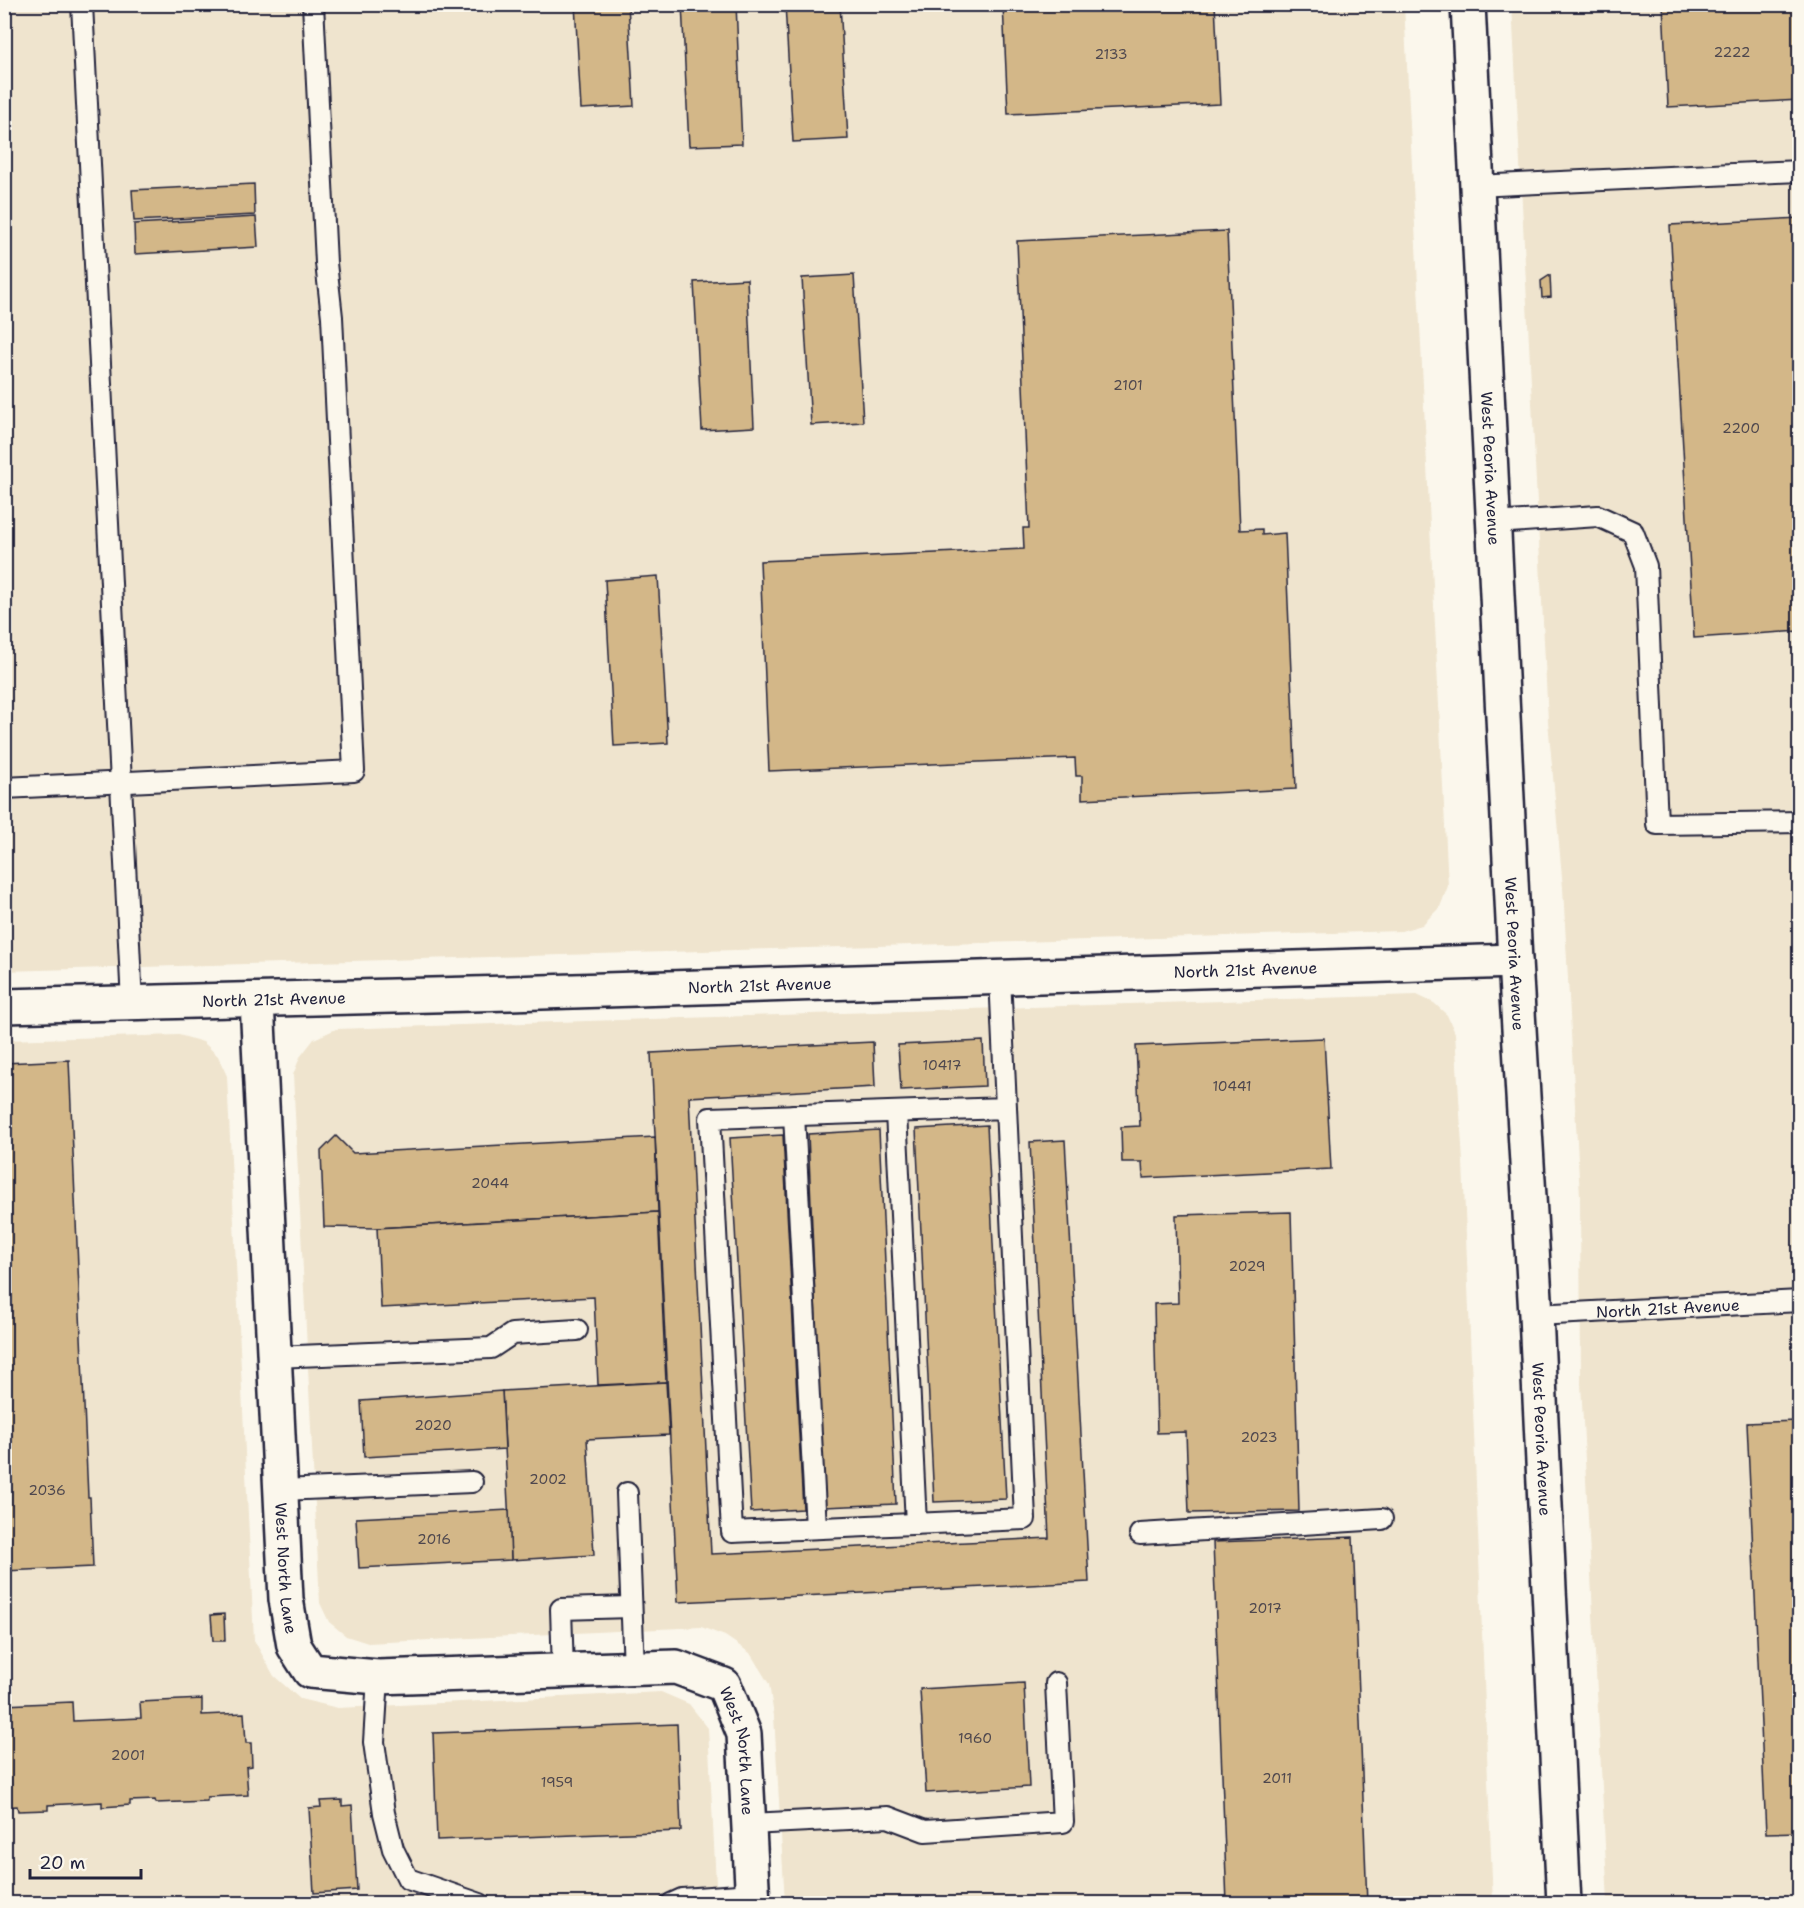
<svg xmlns="http://www.w3.org/2000/svg" width="1804" height="1908" font-family="'Shantell Sans',sans-serif">
	<style>
		.built { fill: #efe4ce }
		.building { fill: #d3b788; stroke: #22223b; stroke-width: 1.5 }
		.lines { fill: none; stroke-linecap: round; stroke-linejoin: round }
		.service-casing { stroke: #22223b; stroke-width: 24 }
		.minor-casing { stroke: #22223b; stroke-width: 38 }
		.secondary-casing { stroke: #22223b; stroke-width: 38 }
		.service { stroke: #fbf7ec; stroke-width: 20 }
		.minor { stroke: #fbf7ec; stroke-width: 33 }
		.secondary { stroke: #fbf7ec; stroke-width: 33 }
		.labels { text-anchor: middle; dominant-baseline: central; stroke-width: 5; stroke-linejoin: round; paint-order: stroke }
		.number-label { font-size: 14px; fill: #4e474e }
		.street-label { font-size: 16px; fill: #22223b; stroke: #fbf7ec }
	</style>
	<rect width="100%" height="100%" fill="#fbf7ec"/>
	<filter id="ink" filterUnits="userSpaceOnUse"><feTurbulence type="fractalNoise" baseFrequency=".0167" numOctaves="2"/><feDisplacementMap in="SourceGraphic" scale="12" xChannelSelector="R" yChannelSelector="G"/><feConvolveMatrix kernelMatrix="1 2 1 2 8 2 1 2 1" color-interpolation-filters="sRGB"/></filter>
	<g filter="url(#ink)">
		<g class="built">
			<path d="M 4,5 L 1404,5 L 1448,886 L 1440,907 L 1422,925 L 1401,931 L 5,971 Z"/>
			<path d="M 1512,5 L 1799,5 L 1799,1903 L 1608,1903 L 1581,1383 L 1580,1196 L 1563,888 L 1548,721 Z"/>
			<path d="M 1417,995 L 1434,1003 L 1447,1015 L 1455,1033 L 1463,1162 L 1493,1903 L 785,1903 L 774,1716 L 769,1684 L 750,1653 L 725,1636 L 701,1627 L 368,1643 L 346,1636 L 329,1622 L 320,1603 L 293,1075 L 300,1057 L 314,1039 L 336,1029 Z"/>
			<path d="M 179,1035 L 203,1042 L 218,1056 L 227,1076 L 254,1640 L 274,1676 L 300,1699 L 338,1708 L 661,1692 L 689,1704 L 708,1728 L 717,1903 L 5,1903 L 4,1040 Z"/>
		</g>
		<g class="building">
			<path d="M 575,4 L 628,4 L 634,106 L 581,109 Z"/>
			<path d="M 682,4 L 736,4 L 742,144 L 689,146 Z"/>
			<path d="M 785,4 L 840,4 L 848,139 L 793,142 Z"/>
			<path d="M 1003,4 L 1215,4 L 1220,104 L 1008,114 Z"/>
			<path d="M 1663,4 L 1800,4 L 1800,100 L 1668,107 Z"/>
			<path d="M 254,184 L 255,215 L 134,221 L 132,190 Z"/>
			<path d="M 256,217 L 258,247 L 135,254 L 134,224 Z"/>
			<path d="M 1800,218 L 1800,631 L 1694,638 L 1670,225 Z"/>
			<path d="M 1227,231 L 1240,530 L 1262,529 L 1262,535 L 1285,533 L 1296,789 L 1082,799 L 1082,776 L 1076,776 L 1075,758 L 769,771 L 760,561 L 1024,549 L 1023,528 L 1029,528 L 1017,241 Z"/>
			<path d="M 854,275 L 863,422 L 811,425 L 802,278 Z"/>
			<path d="M 1550,275 L 1551,297 L 1542,298 L 1541,281 Z"/>
			<path d="M 747,279 L 754,427 L 702,430 L 694,282 Z"/>
			<path d="M 658,576 L 668,743 L 614,746 L 605,580 Z"/>
			<path d="M 1324,1038 L 1331,1169 L 1143,1178 L 1142,1162 L 1122,1162 L 1121,1127 L 1140,1126 L 1136,1046 Z"/>
			<path d="M 983,1041 L 985,1086 L 901,1090 L 898,1045 Z"/>
			<path d="M 873,1042 L 875,1087 L 689,1097 L 711,1554 L 1049,1538 L 1030,1142 L 1065,1140 L 1089,1582 L 678,1602 L 651,1053 Z"/>
			<path d="M 69,1060 L 88,1497 L 90,1497 L 93,1567 L 4,1571 L 4,1063 Z"/>
			<path d="M 987,1125 L 1006,1499 L 934,1502 L 916,1129 Z"/>
			<path d="M 879,1130 L 896,1504 L 824,1507 L 808,1134 Z"/>
			<path d="M 783,1135 L 803,1509 L 751,1512 L 730,1138 Z"/>
			<path d="M 336,1136 L 353,1153 L 655,1137 L 658,1212 L 377,1228 L 324,1227 L 321,1151 Z"/>
			<path d="M 658,1212 L 666,1382 L 598,1385 L 594,1297 L 381,1308 L 377,1228 Z"/>
			<path d="M 1291,1212 L 1299,1511 L 1189,1513 L 1186,1432 L 1157,1433 L 1154,1304 L 1178,1303 L 1176,1215 Z"/>
			<path d="M 666,1382 L 669,1435 L 587,1439 L 594,1555 L 511,1560 L 502,1391 Z"/>
			<path d="M 502,1391 L 505,1449 L 364,1457 L 361,1401 Z"/>
			<path d="M 1800,1405 L 1800,1832 L 1766,1833 L 1747,1423 L 1796,1421 L 1795,1406 Z"/>
			<path d="M 509,1510 L 511,1560 L 359,1568 L 356,1518 Z"/>
			<path d="M 1353,1537 L 1367,1904 L 1227,1904 L 1213,1542 Z"/>
			<path d="M 4,1573 L 7,1573 L 10,1625 L 4,1625 Z"/>
			<path d="M 224,1614 L 225,1641 L 213,1641 L 211,1615 Z"/>
			<path d="M 1024,1683 L 1029,1787 L 926,1793 L 920,1689 Z"/>
			<path d="M 202,1699 L 202,1715 L 244,1713 L 246,1743 L 251,1743 L 252,1766 L 246,1767 L 248,1795 L 207,1797 L 207,1801 L 156,1803 L 155,1800 L 130,1801 L 130,1805 L 102,1807 L 102,1802 L 48,1805 L 48,1810 L 18,1811 L 17,1806 L 4,1807 L 4,1705 L 72,1702 L 73,1721 L 141,1718 L 140,1702 Z"/>
			<path d="M 677,1724 L 681,1831 L 437,1840 L 433,1733 Z"/>
			<path d="M 342,1800 L 342,1806 L 352,1805 L 357,1890 L 314,1893 L 309,1808 L 321,1807 L 320,1801 Z"/>
		</g>
		<g class="lines">
			<g class="service-casing">
				<g id="service">
					<path d="M 82,4 L 132,1003"/>
					<path d="M 1476,186 L 1800,171"/>
					<path d="M 1494,523 L 1598,516 L 1633,532 L 1646,566 L 1657,824 L 1800,822"/>
					<path d="M 4,788 L 354,771 L 332,317 L 326,263 L 313,4"/>
					<path d="M 1000,977 L 1025,1519 L 732,1532 L 710,1118 L 1006,1108"/>
					<path d="M 896,1112 L 916,1524"/>
					<path d="M 794,1115 L 816,1528"/>
					<path id="s1" d="M 1536,1315 L 1800,1301"/>
					<path d="M 274,1357 L 491,1348 L 512,1334 L 577,1330"/>
					<path d="M 281,1490 L 472,1482"/>
					<path d="M 627,1493 L 634,1669"/>
					<path d="M 1140,1534 L 1382,1519"/>
					<path d="M 563,1671 L 561,1609 L 631,1607"/>
					<path d="M 378,1677 L 374,1742 L 384,1813 L 393,1849 L 408,1879 L 480,1904"/>
					<path d="M 749,1824 L 888,1817 L 925,1831 L 1063,1822 L 1056,1683"/>
					<path d="M 671,1904 L 682,1899 L 752,1894"/>
				</g>
			</g>
			<g class="minor-casing">
				<g id="minor">
					<path id="s2" d="M 257,1001 L 286,1599 L 294,1646 L 310,1671 L 378,1677 L 676,1667 L 724,1685 L 744,1734 L 753,1904"/>
					<path id="s3" d="M 4,1006 L 510,993 L 1515,961"/>
				</g>
			</g>
			<g class="secondary-casing">
				<g id="secondary">
					<path id="s4" d="M 1468,4 L 1515,961 L 1536,1315 L 1564,1904"/>
				</g>
			</g>
			<use href="#service" class="service"/>
			<use href="#minor" class="minor"/>
			<use href="#secondary" class="secondary"/>
		</g>
	</g>
	<g class="labels">
		<g class="number-label">
			<text x="1732" y="52">2222</text>
			<text x="1111" y="54">2133</text>
			<text x="1128" y="385">2101</text>
			<text x="1741" y="428">2200</text>
			<text x="942" y="1065">10417</text>
			<text x="1232" y="1086">10441</text>
			<text x="490" y="1183">2044</text>
			<text x="1247" y="1266">2029</text>
			<text x="433" y="1425">2020</text>
			<text x="1259" y="1437">2023</text>
			<text x="548" y="1479">2002</text>
			<text x="47" y="1490">2036</text>
			<text x="434" y="1539">2016</text>
			<text x="1265" y="1608">2017</text>
			<text x="975" y="1738">1960</text>
			<text x="128" y="1755">2001</text>
			<text x="1277" y="1778">2011</text>
			<text x="557" y="1782">1959</text>
		</g>
		<g class="street-label">
			<text stroke="none"><textPath href="#s4" startOffset="465">West Peoria Avenue</textPath></text>
			<text stroke="none"><textPath href="#s4" startOffset="951">West Peoria Avenue</textPath></text>
			<text stroke="none"><textPath href="#s3" startOffset="1242">North 21st Avenue</textPath></text>
			<text stroke="none"><textPath href="#s3" startOffset="756">North 21st Avenue</textPath></text>
			<text stroke="none"><textPath href="#s3" startOffset="270">North 21st Avenue</textPath></text>
			<text stroke="none"><textPath href="#s1" startOffset="132">North 21st Avenue</textPath></text>
			<text stroke="none"><textPath href="#s4" startOffset="1437">West Peoria Avenue</textPath></text>
			<text stroke="none"><textPath href="#s2" startOffset="568">West North Lane</textPath></text>
			<text stroke="none"><textPath href="#s2" startOffset="1162">West North Lane</textPath></text>
		</g>
	</g>
	<rect width="1804" height="1908" fill="none" stroke="#fbf7ec" stroke-width="24"/>
	<rect x="12" y="12" width="1780" height="1884" fill="none" stroke="#22223b" stroke-width="2" filter="url(#ink)"/>
	<path d="M30 1869v9h111v-9" fill="none" stroke="#22223b" stroke-width="3"/>
	<text x="39" y="1869" font-size="18" fill="#22223b" stroke="#fbf7ec" stroke-width="4.5" paint-order="stroke">20 m</text>
</svg>
